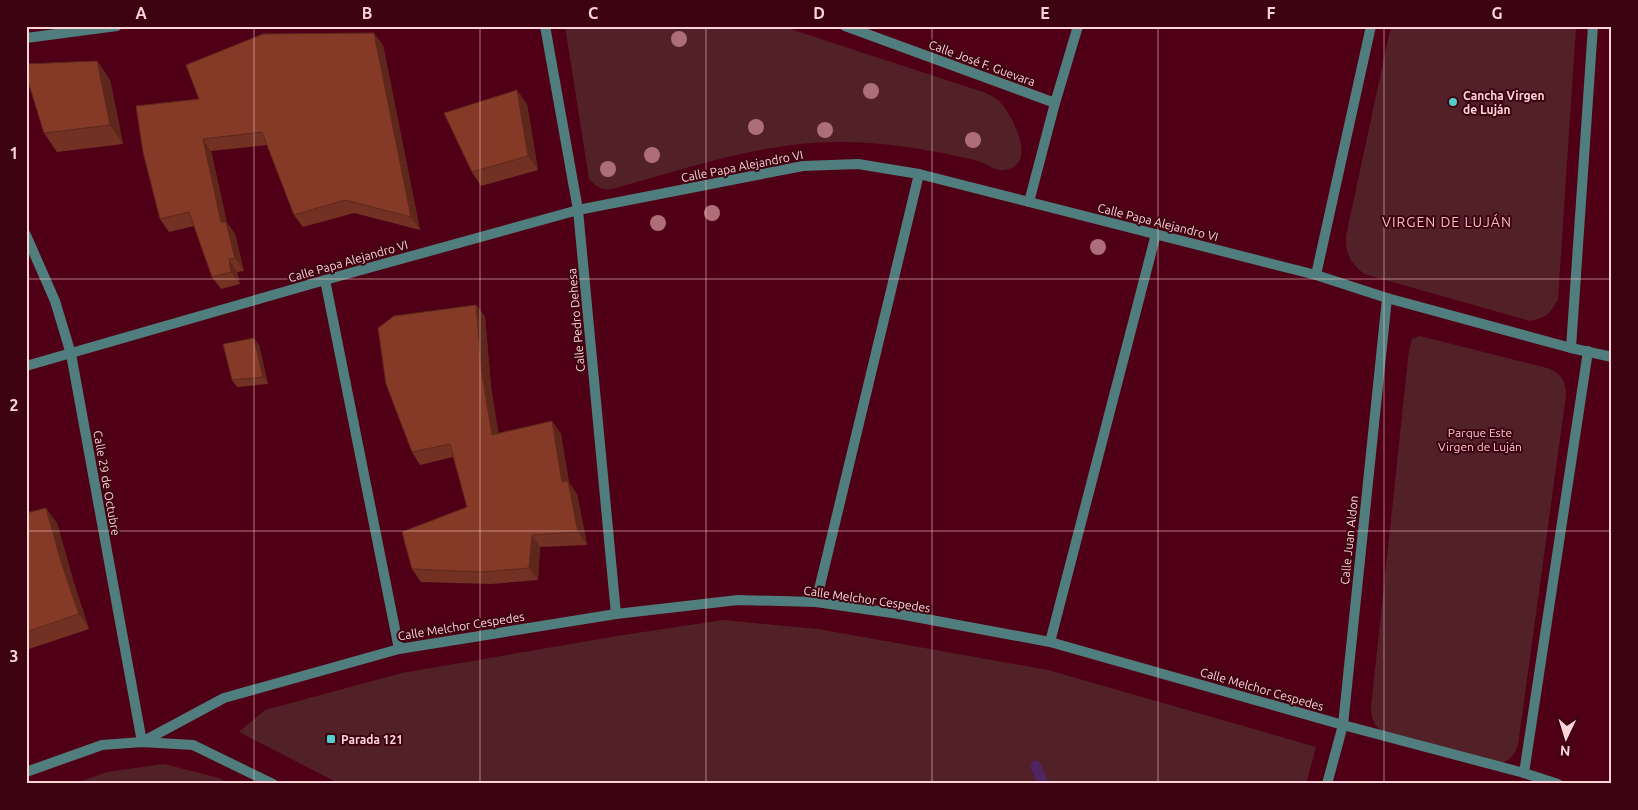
<svg xmlns="http://www.w3.org/2000/svg" width="1638" height="810" font-family="Ubuntu,sans-serif">
	<style>
		.green { fill: #522127 }
		.lines { fill: none; stroke-linecap: round; stroke-linejoin: round }
		.stream { stroke: #4e2461; stroke-width: 11 }
		.service { stroke: #507d7d; stroke-width: 10 }
		.minor { stroke: #507d7d; stroke-width: 10 }
		.tertiary { stroke: #507d7d; stroke-width: 10 }
		.tree { fill: #ad6d79 }
		.wall { fill: #723122 }
		.shaded-wall { fill: #5d281b }
		.building { fill: #853927; stroke: #5d281b }
		.grid { fill: none; stroke: #fdd5d8; stroke-width: 1; stroke-opacity: 0.55 }
		.poi-dot { fill: #52cdcc; stroke: #3d0310; stroke-width: 2 }
		.labels { text-anchor: middle; dominant-baseline: central; stroke-width: 4; stroke-linejoin: round; paint-order: stroke }
		.street-label { font-size: 12px; fill: #fdd5d8; stroke: #3d0310 }
		.poi-label { font-size: 12px; font-weight: bold; fill: #fdd5d8; stroke: #3d0310; text-anchor: start }
		.park-label { font-size: 12px; fill: #f9c7ca; stroke: #3d0310 }
		.neighbourhood-label { font-size: 14px; letter-spacing: 1px; fill: #f7bec1; stroke: #3d0310 }
		.neatline { fill: none; stroke: #fdd5d8; stroke-width: 2 }
		.grid-label { font-size: 16px; text-anchor: middle; font-weight: bold; fill: #fdd5d8 }
	</style>
	<rect width="100%" height="100%" fill="#500016"/>
	<g class="green">
		<path d="M 565,26 L 781,26 L 983,92 C 991,95 999,99 1004,107 C 1014,120 1035,161 1009,169 C 997,173 991,166 981,162 C 976,160 971,159 966,158 C 925,149 885,142 842,142 C 765,141 690,168 616,188 C 603,191 599,189 589,179 Z"/>
		<path d="M 1391,26 L 1576,26 L 1558,299 C 1550,314 1547,317 1530,321 L 1364,274 C 1349,261 1346,255 1346,236 Z"/>
		<path d="M 1420,336 L 1547,368 C 1561,373 1566,381 1566,395 L 1518,745 C 1513,759 1507,762 1494,765 L 1388,736 C 1376,728 1372,723 1371,708 L 1409,350 L 1412,339 Z"/>
		<path d="M 723,620 L 818,629 L 1048,670 L 1316,747 L 1306,784 L 340,784 L 239,732 L 265,710 L 402,673 L 617,636 Z"/>
		<path d="M 164,764 L 219,778 L 230,784 L 74,784 L 107,772 Z"/>
	</g>
	<g class="lines">
		<path class="stream" d="M 1036,766 L 1043,784"/>
		<g class="service">
			<path d="M 578,210 L 616,614"/>
			<path d="M 325,280 L 399,649"/>
			<path d="M 816,602 L 919,174"/>
			<path d="M 1050,642 L 1156,234"/>
		</g>
		<g class="minor">
			<path d="M 545,26 L 578,210"/>
			<path d="M 845,26 L 1055,103"/>
			<path d="M 26,38 L 117,26"/>
			<path d="M 1029,202 L 1055,103 L 1078,26"/>
			<path d="M 26,235 L 55,301 L 71,354 L 142,742 L 224,698 L 399,649 L 616,614 L 738,600 L 816,602 L 899,614 L 1050,642 L 1343,725 L 1524,773 L 1558,784"/>
			<path d="M 1316,275 L 1371,26"/>
			<path d="M 1571,348 L 1593,26"/>
			<path d="M 26,366 L 325,280 L 578,210 L 803,166 L 858,164 L 919,174 L 1316,275 L 1387,298 L 1571,348 L 1612,357"/>
			<path d="M 1524,773 L 1588,351"/>
			<path d="M 1327,784 L 1343,725 L 1387,298"/>
		</g>
		<path class="tertiary" d="M 26,772 L 102,745 L 142,742 L 193,745 L 273,784"/>
	</g>
	<g class="tree">
		<circle cx="679" cy="39" r="8"/>
		<circle cx="871" cy="91" r="8"/>
		<circle cx="756" cy="127" r="8"/>
		<circle cx="825" cy="130" r="8"/>
		<circle cx="973" cy="140" r="8"/>
		<circle cx="652" cy="155" r="8"/>
		<circle cx="608" cy="169" r="8"/>
		<circle cx="712" cy="213" r="8"/>
		<circle cx="658" cy="223" r="8"/>
		<circle cx="1098" cy="247" r="8"/>
	</g>
	<g class="wall">
		<path d="M 383,45 L 420,230 L 354,213 L 303,227 L 294,215 L 267,145 L 211,151 L 227,223 L 235,234 L 244,271 L 237,272 L 240,284 L 221,289 L 212,277 L 194,226 L 169,232 L 160,219 L 199,99 Z"/>
		<path d="M 97,61 L 110,80 L 123,144 L 57,152 L 44,133 Z"/>
		<path d="M 527,104 L 538,170 L 481,186 L 472,172 Z"/>
		<path d="M 476,305 L 485,317 L 491,387 L 498,433 L 552,421 L 561,434 L 569,483 L 577,494 L 587,545 L 540,547 L 538,580 L 491,584 L 421,582 L 412,569 L 467,507 L 453,457 L 420,465 L 412,452 Z"/>
		<path d="M 259,345 L 268,384 L 237,387 L 232,380 Z"/>
		<path d="M 26,513 L 57,523 L 73,580 L 89,629 L 26,650 Z"/>
	</g>
	<g class="shaded-wall">
		<path d="M 374,33 L 383,45 L 420,230 L 411,217 Z"/>
		<path d="M 97,61 L 110,80 L 123,144 L 110,125 Z"/>
		<path d="M 517,90 L 527,104 L 538,170 L 528,156 Z"/>
		<path d="M 203,139 L 211,151 L 227,223 L 235,234 L 244,271 L 235,258 L 221,222 Z"/>
		<path d="M 229,259 L 237,272 L 240,284 L 231,272 Z"/>
		<path d="M 476,305 L 485,317 L 491,387 L 501,448 L 492,435 L 482,374 Z"/>
		<path d="M 254,338 L 259,345 L 268,384 L 263,377 Z"/>
		<path d="M 552,421 L 561,434 L 569,483 L 577,494 L 587,545 L 578,532 L 562,482 Z"/>
		<path d="M 46,508 L 57,523 L 73,580 L 89,629 L 79,614 L 62,565 Z"/>
		<path d="M 532,535 L 540,547 L 538,580 L 529,568 Z"/>
	</g>
	<g class="building">
		<path d="M 374,33 L 411,217 L 345,200 L 294,215 L 262,132 L 203,139 L 221,222 L 226,222 L 235,258 L 229,259 L 231,272 L 212,277 L 189,212 L 160,219 L 143,152 L 136,106 L 199,99 L 186,65 L 263,34 Z"/>
		<path d="M 97,61 L 110,125 L 44,133 L 26,75 L 26,64 Z"/>
		<path d="M 517,90 L 528,156 L 472,172 L 444,113 Z"/>
		<path d="M 476,305 L 482,374 L 492,435 L 552,421 L 562,482 L 568,481 L 578,532 L 532,535 L 529,568 L 482,572 L 412,569 L 402,532 L 467,507 L 450,444 L 412,452 L 386,384 L 378,328 L 394,316 Z"/>
		<path d="M 254,338 L 263,377 L 232,380 L 223,344 Z"/>
		<path d="M 46,508 L 62,565 L 79,614 L 26,632 L 26,513 Z"/>
	</g>
	<path class="grid" d="M 254,26 L 254,784M 480,26 L 480,784M 706,26 L 706,784M 932,26 L 932,784M 1158,26 L 1158,784M 1384,26 L 1384,784M 26,279 L 1612,279M 26,531 L 1612,531"/>
	<g class="poi-dot">
		<circle cx="1453" cy="102" r="5"/>
		<rect x="326" y="734" width="10" height="10" rx="2.5"/>
	</g>
	<g class="labels">
		<g class="street-label">
			<text transform="translate(982 63) rotate(20)">Calle José F. Guevara</text>
			<text transform="translate(742 166) rotate(-11)">Calle Papa Alejandro VI</text>
			<text transform="translate(1158 222) rotate(14)">Calle Papa Alejandro VI</text>
			<text transform="translate(348 261) rotate(-16)">Calle Papa Alejandro VI</text>
			<text transform="translate(576 320) rotate(-95)">Calle Pedro Dehesa</text>
			<text transform="translate(107 483) rotate(80)">Calle 29 de Octubre</text>
			<text transform="translate(1349 540) rotate(-84)">Calle Juan Aldon</text>
			<text transform="translate(867 599) rotate(8)">Calle Melchor Cespedes</text>
			<text transform="translate(461 626) rotate(-9)">Calle Melchor Cespedes</text>
			<text transform="translate(1262 689) rotate(16)">Calle Melchor Cespedes</text>
		</g>
		<g class="poi-label">
			<text x="1463" y="95">Cancha Virgen<tspan x="1463" dy="14">de Luján</tspan></text>
			<text x="341" y="739">Parada 121</text>
		</g>
		<g class="park-label">
			<text x="1480" y="432">Parque Este<tspan x="1480" dy="14">Virgen de Luján</tspan></text>
		</g>
		<g class="neighbourhood-label">
			<text x="1447" y="222">VIRGEN DE LUJÁN</text>
		</g>
	</g>
	<rect width="1638" height="810" fill="none" stroke="#3d0310" stroke-width="55"/>
	<g transform="translate(1566 738) rotate(184)" stroke="#3d0310" stroke-width="4" paint-order="stroke">
	<path d="M0-4L9 19L0 12L-9 19Z" fill="#fdd5d8"/>
	<text y="-8" font-size="14" font-weight="bold" text-anchor="middle" fill="#fdd5d8">N</text>
	</g>
	<rect x="28" y="28" width="1582" height="754" class="neatline"/>
	<g class="grid-label">
		<text x="141" y="19">A</text>
		<text x="367" y="19">B</text>
		<text x="593" y="19">C</text>
		<text x="819" y="19">D</text>
		<text x="1045" y="19">E</text>
		<text x="1271" y="19">F</text>
		<text x="1497" y="19">G</text>
		<text x="14" y="159">1</text>
		<text x="14" y="411">2</text>
		<text x="14" y="662">3</text>
	</g>
</svg>
